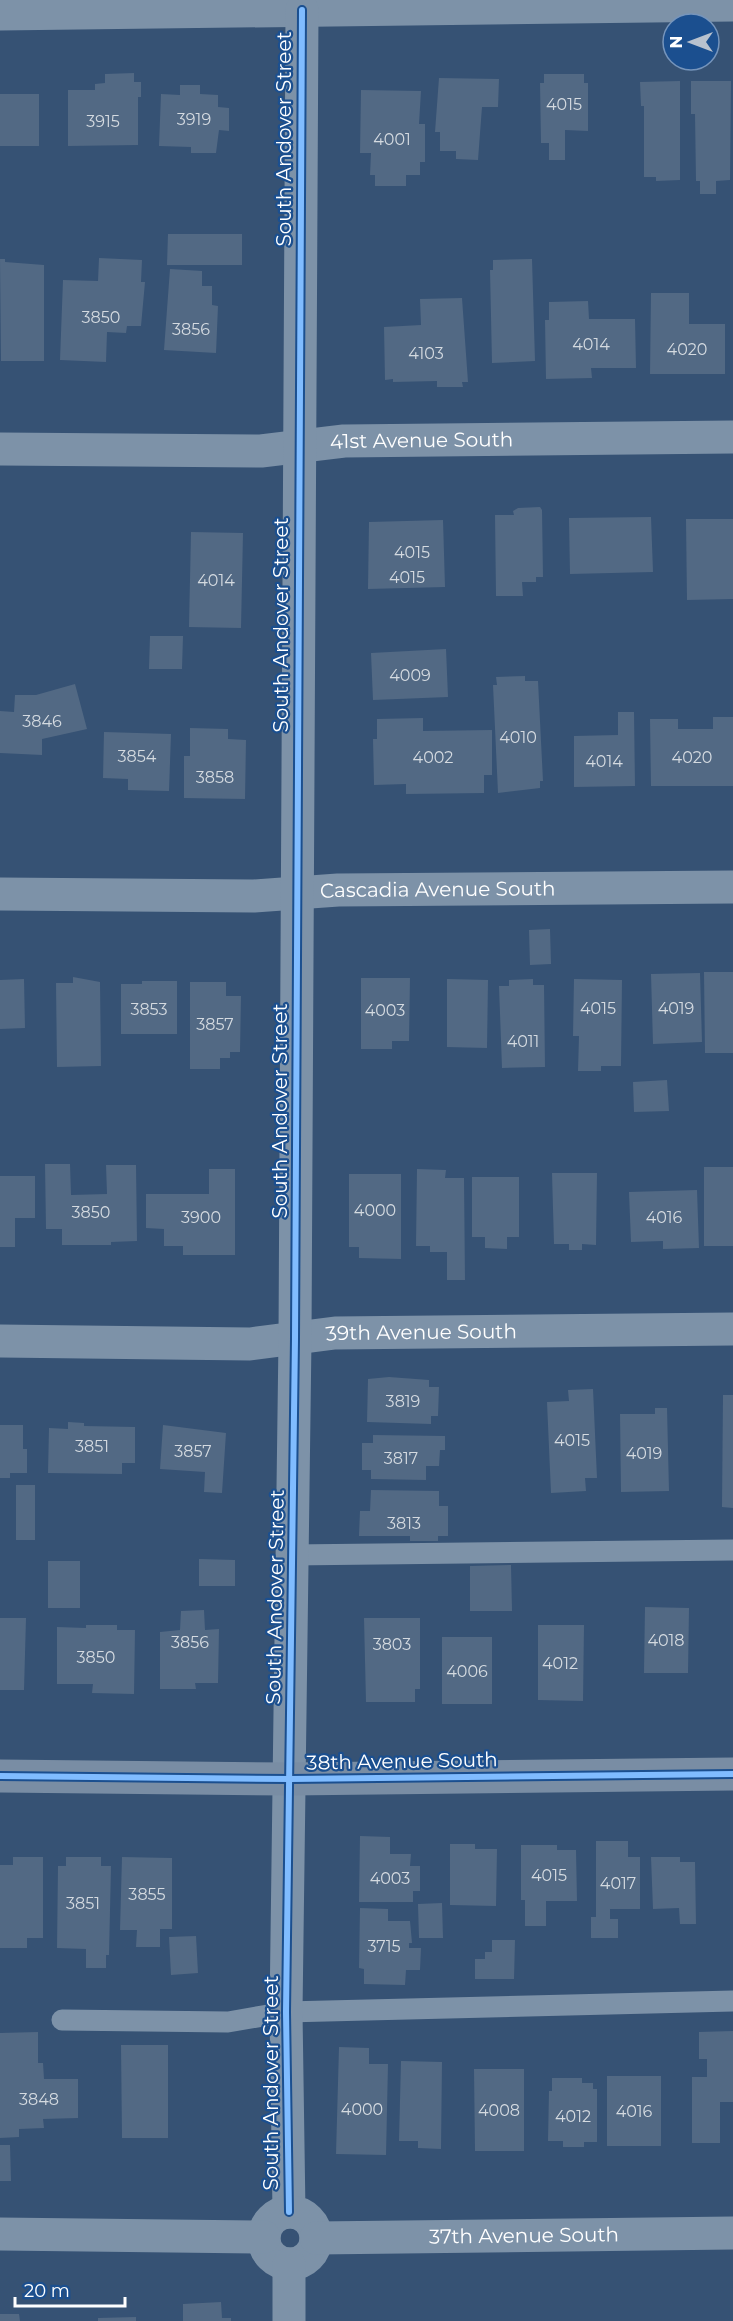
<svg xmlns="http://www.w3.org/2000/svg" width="733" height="2321" font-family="Montserrat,sans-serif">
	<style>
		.building { fill: #526984 }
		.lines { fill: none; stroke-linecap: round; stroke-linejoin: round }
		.lane { stroke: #7d92a8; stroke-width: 21 }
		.street { stroke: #7d92a8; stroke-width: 33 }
		.secondary { stroke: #798da4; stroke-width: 33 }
		.cycleway-casing { stroke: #1b4f8f; stroke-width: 10 }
		.cycleway { stroke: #80bcff; stroke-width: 6 }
		.labels { text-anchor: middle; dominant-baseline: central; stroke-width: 4.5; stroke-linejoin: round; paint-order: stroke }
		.number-label { font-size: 16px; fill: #d4dae0 }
		.street-label { font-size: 20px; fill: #fff; stroke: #1b4f8f }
	</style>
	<rect width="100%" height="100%" fill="#365274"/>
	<g class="building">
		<path d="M 134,73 L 134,82 L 141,82 L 141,97 L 138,97 L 138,145 L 68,146 L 68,90 L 95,90 L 95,84 L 105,83 L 105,74 Z"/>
		<path d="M 544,74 L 584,74 L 584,83 L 588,83 L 588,131 L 565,130 L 565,160 L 549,160 L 549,143 L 541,143 L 540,83 L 544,83 Z"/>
		<path d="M 439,78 L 499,79 L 498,107 L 482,107 L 478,160 L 456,159 L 456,151 L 440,151 L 440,132 L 435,132 Z"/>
		<path d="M 680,81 L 680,180 L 656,181 L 656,177 L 644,177 L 644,106 L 641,106 L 640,82 Z"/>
		<path d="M 691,81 L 731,81 L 730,180 L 716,181 L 716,194 L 700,194 L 700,181 L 696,181 L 695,114 L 691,114 Z"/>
		<path d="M 180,85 L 200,85 L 200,94 L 218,95 L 218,107 L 229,108 L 229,131 L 219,130 L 216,153 L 191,153 L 191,147 L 159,146 L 161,94 L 180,95 Z"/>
		<path d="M 361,90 L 421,91 L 419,124 L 425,124 L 425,162 L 420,162 L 420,175 L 406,175 L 406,186 L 375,186 L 375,175 L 370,175 L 371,153 L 360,153 Z"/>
		<rect x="0" y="94" width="39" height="52"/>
		<path d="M 168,234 L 242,234 L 242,265 L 167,265 Z"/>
		<path d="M 99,258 L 142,260 L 141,282 L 145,282 L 141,326 L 127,326 L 126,333 L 107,332 L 106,362 L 60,360 L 63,280 L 98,281 Z"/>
		<path d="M 0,259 L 5,259 L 5,262 L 44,265 L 44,361 L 1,361 Z"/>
		<path d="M 532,259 L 535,361 L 492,363 L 490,270 L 493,270 L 493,260 Z"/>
		<path d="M 170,269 L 202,271 L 202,286 L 212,286 L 212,305 L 218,306 L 216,353 L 164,350 Z"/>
		<path d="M 651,293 L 689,293 L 689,324 L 725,324 L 725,374 L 650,374 Z"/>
		<path d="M 462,298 L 468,382 L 462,382 L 463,387 L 437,387 L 437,381 L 393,382 L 393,379 L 385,380 L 384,327 L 421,325 L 420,299 Z"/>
		<path d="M 588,301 L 589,319 L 635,319 L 636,368 L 591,368 L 592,378 L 546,379 L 545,320 L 549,320 L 549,302 Z"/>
		<path d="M 540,507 L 542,510 L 543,577 L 536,577 L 536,582 L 522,582 L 523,596 L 496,596 L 495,515 L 514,515 L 513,511 L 518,508 Z"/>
		<path d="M 651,517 L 653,572 L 570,574 L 569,518 Z"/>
		<path d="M 686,519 L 733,519 L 733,599 L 687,600 Z"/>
		<path d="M 443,520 L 445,587 L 368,589 L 369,522 Z"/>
		<path d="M 191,532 L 243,533 L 241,628 L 189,627 Z"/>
		<path d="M 150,636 L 183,636 L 182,669 L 149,669 Z"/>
		<path d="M 446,649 L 448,697 L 373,700 L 371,653 Z"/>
		<path d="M 525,676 L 525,681 L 538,681 L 543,781 L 540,781 L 540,788 L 498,793 L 493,685 L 497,685 L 496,677 Z"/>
		<path d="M 75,684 L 87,729 L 42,739 L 42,755 L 0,753 L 0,711 L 14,712 L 15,695 L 36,695 Z"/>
		<path d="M 618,712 L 634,712 L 635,786 L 574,787 L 574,736 L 618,735 Z"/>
		<path d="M 713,717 L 733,717 L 733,786 L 651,786 L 650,719 L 678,719 L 678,729 L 713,729 Z"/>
		<path d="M 423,718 L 423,731 L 492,730 L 492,775 L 484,775 L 484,793 L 406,794 L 406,784 L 374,785 L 373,739 L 377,739 L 377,719 Z"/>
		<path d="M 190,728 L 228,729 L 228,739 L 246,740 L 245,799 L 184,798 L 184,756 L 190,756 Z"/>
		<path d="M 104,732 L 171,734 L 169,791 L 128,790 L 128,779 L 103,778 Z"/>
		<path d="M 550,929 L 551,964 L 530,965 L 529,930 Z"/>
		<path d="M 704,972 L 733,972 L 733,1053 L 705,1053 Z"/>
		<path d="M 700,973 L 702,1042 L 653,1044 L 651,974 Z"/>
		<path d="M 73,977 L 100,982 L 101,1066 L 57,1067 L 56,983 L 73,983 Z"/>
		<path d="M 361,978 L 410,978 L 409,1041 L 392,1041 L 392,1049 L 361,1049 Z"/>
		<path d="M 24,979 L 25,1028 L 0,1029 L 0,980 Z"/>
		<path d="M 447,979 L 488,980 L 487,1048 L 447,1047 Z"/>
		<path d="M 533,979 L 533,985 L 544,985 L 545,1067 L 502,1068 L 499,986 L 509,986 L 509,980 Z"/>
		<path d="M 574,979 L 622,980 L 621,1066 L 601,1066 L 601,1071 L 578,1071 L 579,1036 L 573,1036 Z"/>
		<path d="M 142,981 L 177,981 L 177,1034 L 121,1034 L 121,984 L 142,984 Z"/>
		<path d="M 190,982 L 226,982 L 226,996 L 241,996 L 240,1052 L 230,1052 L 230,1058 L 220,1058 L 220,1069 L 190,1069 Z"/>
		<path d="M 667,1080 L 669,1111 L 634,1112 L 633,1082 Z"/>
		<path d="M 45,1164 L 70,1164 L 71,1195 L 107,1194 L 106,1165 L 136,1165 L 137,1241 L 111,1242 L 111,1245 L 62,1245 L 62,1229 L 46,1229 Z"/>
		<rect x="704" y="1167" width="29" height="79"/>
		<path d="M 209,1169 L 235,1169 L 235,1255 L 183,1255 L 183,1246 L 164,1246 L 164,1229 L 146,1228 L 146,1194 L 209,1194 Z"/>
		<path d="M 417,1169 L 446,1170 L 445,1178 L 464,1178 L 465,1280 L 447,1280 L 447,1252 L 430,1252 L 430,1246 L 416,1246 Z"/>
		<path d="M 552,1173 L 597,1173 L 596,1245 L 582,1244 L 582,1250 L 569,1250 L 569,1244 L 554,1244 Z"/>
		<path d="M 349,1174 L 401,1174 L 401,1259 L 359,1258 L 359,1247 L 349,1247 Z"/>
		<path d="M 0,1176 L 35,1176 L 35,1218 L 15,1218 L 15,1247 L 0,1247 Z"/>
		<path d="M 472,1177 L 519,1177 L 519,1237 L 507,1237 L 507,1249 L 485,1248 L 485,1237 L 472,1237 Z"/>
		<path d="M 697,1190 L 699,1248 L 663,1249 L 663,1241 L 631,1242 L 629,1192 Z"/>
		<path d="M 389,1377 L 429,1380 L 429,1387 L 439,1387 L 438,1416 L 431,1416 L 431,1424 L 367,1422 L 368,1379 Z"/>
		<path d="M 593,1389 L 597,1478 L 585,1478 L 586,1491 L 551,1493 L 547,1402 L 569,1401 L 568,1390 Z"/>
		<path d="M 723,1395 L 733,1395 L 733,1508 L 722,1507 Z"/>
		<path d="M 655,1408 L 667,1408 L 669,1491 L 621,1492 L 620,1414 L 655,1414 Z"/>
		<path d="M 68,1422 L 84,1423 L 84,1426 L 135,1427 L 135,1463 L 122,1463 L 122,1474 L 48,1473 L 49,1428 L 68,1429 Z"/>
		<path d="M 0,1425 L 23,1425 L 23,1449 L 27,1449 L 27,1473 L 10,1473 L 10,1478 L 0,1478 Z"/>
		<path d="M 163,1425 L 226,1433 L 222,1493 L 204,1492 L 205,1472 L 160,1469 Z"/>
		<path d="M 373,1435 L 445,1436 L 445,1450 L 440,1450 L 439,1466 L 426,1466 L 426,1480 L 371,1479 L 371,1470 L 362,1470 L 362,1443 L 373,1443 Z"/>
		<rect x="16" y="1485" width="19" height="55"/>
		<path d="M 371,1490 L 439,1491 L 439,1506 L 448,1506 L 448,1536 L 438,1536 L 438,1541 L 410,1541 L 410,1536 L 359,1536 L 360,1511 L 370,1511 Z"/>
		<path d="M 199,1559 L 235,1560 L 235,1586 L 199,1586 Z"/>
		<rect x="48" y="1561" width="32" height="47"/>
		<path d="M 511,1565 L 512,1611 L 470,1611 L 470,1566 Z"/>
		<path d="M 645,1607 L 689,1608 L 688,1673 L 644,1673 Z"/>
		<path d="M 204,1610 L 205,1630 L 219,1629 L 218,1683 L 195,1683 L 196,1689 L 160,1689 L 160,1632 L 180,1630 L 181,1611 Z"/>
		<path d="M 0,1618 L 26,1618 L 24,1690 L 0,1690 Z"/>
		<path d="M 364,1618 L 420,1618 L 420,1689 L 415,1689 L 415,1702 L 366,1702 Z"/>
		<path d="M 86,1625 L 117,1625 L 117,1630 L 135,1630 L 134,1694 L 92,1693 L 93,1684 L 57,1684 L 57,1627 L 86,1628 Z"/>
		<path d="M 538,1625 L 584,1625 L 583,1701 L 538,1700 Z"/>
		<rect x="442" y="1637" width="50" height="67"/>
		<path d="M 360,1836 L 390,1837 L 390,1854 L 411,1854 L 410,1866 L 420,1866 L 420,1891 L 413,1891 L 413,1902 L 359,1902 Z"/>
		<path d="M 596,1841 L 628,1841 L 628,1857 L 640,1857 L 640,1909 L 610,1909 L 610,1919 L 618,1919 L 618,1938 L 591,1938 L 591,1917 L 596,1917 Z"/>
		<path d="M 450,1844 L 475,1844 L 475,1849 L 497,1849 L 496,1906 L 450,1905 Z"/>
		<path d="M 521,1845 L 557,1845 L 557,1850 L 576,1850 L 577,1901 L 546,1901 L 546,1926 L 525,1926 L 525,1900 L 521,1900 Z"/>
		<path d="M 13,1857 L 43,1857 L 43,1938 L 27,1938 L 27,1948 L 0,1948 L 0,1865 L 13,1865 Z"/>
		<path d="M 66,1857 L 101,1857 L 101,1866 L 111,1866 L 109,1955 L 106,1955 L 106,1968 L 86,1968 L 86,1949 L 57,1948 L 58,1866 L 66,1866 Z"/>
		<path d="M 122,1857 L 172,1858 L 172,1929 L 160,1929 L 160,1947 L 136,1947 L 137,1930 L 120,1930 Z"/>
		<path d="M 651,1857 L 680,1857 L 680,1862 L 695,1862 L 696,1924 L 680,1924 L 679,1908 L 653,1909 Z"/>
		<path d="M 442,1903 L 443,1938 L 419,1938 L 418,1904 Z"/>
		<path d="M 360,1908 L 388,1909 L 388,1921 L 410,1921 L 412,1943 L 409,1943 L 409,1948 L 421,1948 L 420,1970 L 406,1970 L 405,1985 L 364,1984 L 364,1969 L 359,1968 Z"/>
		<path d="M 196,1936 L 198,1973 L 171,1975 L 169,1937 Z"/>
		<path d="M 492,1940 L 515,1940 L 514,1979 L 475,1979 L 475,1959 L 485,1959 L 485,1952 L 492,1952 Z"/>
		<path d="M 733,2031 L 733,2102 L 720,2102 L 720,2143 L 692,2143 L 692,2077 L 707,2077 L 707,2059 L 699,2059 L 699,2032 Z"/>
		<path d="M 38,2032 L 38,2063 L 43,2063 L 44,2079 L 78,2079 L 78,2118 L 43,2119 L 44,2128 L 19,2129 L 19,2137 L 0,2138 L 0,2033 Z"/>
		<path d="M 121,2045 L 168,2045 L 168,2138 L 122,2138 Z"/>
		<path d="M 339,2047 L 369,2048 L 369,2064 L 388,2064 L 386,2155 L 336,2154 Z"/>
		<path d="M 401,2061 L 442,2062 L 441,2149 L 418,2148 L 418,2141 L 399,2141 Z"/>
		<path d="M 474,2069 L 524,2069 L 524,2151 L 475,2151 Z"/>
		<rect x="607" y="2076" width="54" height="70"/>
		<path d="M 552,2078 L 582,2078 L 582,2083 L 593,2083 L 593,2089 L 597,2089 L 597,2142 L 584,2142 L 584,2147 L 563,2147 L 563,2141 L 548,2141 L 549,2091 L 552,2091 Z"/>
		<path d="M 0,2145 L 10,2145 L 11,2181 L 0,2181 Z"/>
		<path d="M 221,2302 L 222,2318 L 231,2318 L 231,2321 L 183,2321 L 183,2304 Z"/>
		<path d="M 0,2314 L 19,2314 L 20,2321 L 0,2321 Z"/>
		<path d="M 136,2317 L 136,2321 L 98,2321 L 98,2318 Z"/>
	</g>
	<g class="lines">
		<g class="lane">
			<path d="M 291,1555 L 733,1550"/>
			<path d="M 62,2020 L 228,2022 L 286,2012 L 733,2001"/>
		</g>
		<g class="street">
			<path d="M 0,14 L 733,5"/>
			<path id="s1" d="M 0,449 L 261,451 L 344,441 L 733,437"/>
			<path id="s2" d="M 0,894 L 254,896 L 338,890 L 733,887"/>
			<path id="s3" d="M 0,1341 L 250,1344 L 335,1333 L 733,1329"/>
			<path d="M 289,2212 L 286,2012 L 295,1339 L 302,10"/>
			<circle cx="290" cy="2238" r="26"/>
			<path d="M 0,2234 L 264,2237"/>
			<path id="s4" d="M 316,2238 L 733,2233"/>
			<path d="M 289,2264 L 289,2321"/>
		</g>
		<path class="secondary" d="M 0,1776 L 290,1779 L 733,1774"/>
		<g class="cycleway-casing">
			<g id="cycleway">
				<path d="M 0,1776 L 290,1779 L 733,1774"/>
				<path d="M 289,2212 L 286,2012 L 295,1339 L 302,10"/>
			</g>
		</g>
		<use href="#cycleway" class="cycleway"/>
	</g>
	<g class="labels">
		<g class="number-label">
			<text x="564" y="104">4015</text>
			<text x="194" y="119">3919</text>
			<text x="103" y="121">3915</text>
			<text x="392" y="139">4001</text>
			<text x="101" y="317">3850</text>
			<text x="191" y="329">3856</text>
			<text x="591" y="344">4014</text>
			<text x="687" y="349">4020</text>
			<text x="426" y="353">4103</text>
			<text x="412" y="552">4015</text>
			<text x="407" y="577">4015</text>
			<text x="216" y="580">4014</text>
			<text x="410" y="675">4009</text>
			<text x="42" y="721">3846</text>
			<text x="518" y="737">4010</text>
			<text x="137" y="756">3854</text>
			<text x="433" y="757">4002</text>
			<text x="692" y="757">4020</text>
			<text x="604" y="761">4014</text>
			<text x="215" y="777">3858</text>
			<text x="598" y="1008">4015</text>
			<text x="676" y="1008">4019</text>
			<text x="149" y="1009">3853</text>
			<text x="385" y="1010">4003</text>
			<text x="215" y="1024">3857</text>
			<text x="523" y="1041">4011</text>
			<text x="375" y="1210">4000</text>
			<text x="91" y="1212">3850</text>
			<text x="201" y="1217">3900</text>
			<text x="664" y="1217">4016</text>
			<text x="403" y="1401">3819</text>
			<text x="572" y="1440">4015</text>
			<text x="92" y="1446">3851</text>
			<text x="193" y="1451">3857</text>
			<text x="644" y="1453">4019</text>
			<text x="401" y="1458">3817</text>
			<text x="404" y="1523">3813</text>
			<text x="666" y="1640">4018</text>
			<text x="190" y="1642">3856</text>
			<text x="392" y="1644">3803</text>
			<text x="96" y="1657">3850</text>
			<text x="560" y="1663">4012</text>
			<text x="467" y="1671">4006</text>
			<text x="549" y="1875">4015</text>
			<text x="390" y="1878">4003</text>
			<text x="618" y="1883">4017</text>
			<text x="147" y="1894">3855</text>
			<text x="83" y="1903">3851</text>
			<text x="384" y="1946">3715</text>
			<text x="39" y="2099">3848</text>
			<text x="362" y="2109">4000</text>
			<text x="499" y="2110">4008</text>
			<text x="634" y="2111">4016</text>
			<text x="573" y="2116">4012</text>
		</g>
		<g class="street-label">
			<text transform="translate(284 139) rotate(-90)">South Andover Street</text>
			<text stroke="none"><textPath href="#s1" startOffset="422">41st Avenue South</textPath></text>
			<text transform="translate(281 625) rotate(-90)">South Andover Street</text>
			<text stroke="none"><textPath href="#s2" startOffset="438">Cascadia Avenue South</textPath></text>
			<text transform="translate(280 1111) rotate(-90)">South Andover Street</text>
			<text stroke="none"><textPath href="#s3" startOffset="422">39th Avenue South</textPath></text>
			<text transform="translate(275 1597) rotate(-89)">South Andover Street</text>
			<text transform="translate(402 1761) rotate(-1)">38th Avenue South</text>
			<text transform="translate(271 2083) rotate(-90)">South Andover Street</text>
			<text stroke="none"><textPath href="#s4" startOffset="208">37th Avenue South</textPath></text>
		</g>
	</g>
	<g transform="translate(691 42) rotate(270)"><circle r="28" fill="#1b4f8f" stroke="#7695bc" stroke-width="1.5"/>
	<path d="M0-4.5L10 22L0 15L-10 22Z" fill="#b9c2ce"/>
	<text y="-9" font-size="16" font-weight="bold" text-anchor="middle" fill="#ffffff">N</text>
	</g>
	<path d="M15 2297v9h110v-9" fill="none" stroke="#ffffff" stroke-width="3"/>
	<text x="24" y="2297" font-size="18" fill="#ffffff" stroke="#1b4f8f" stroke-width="4.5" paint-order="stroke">20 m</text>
</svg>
